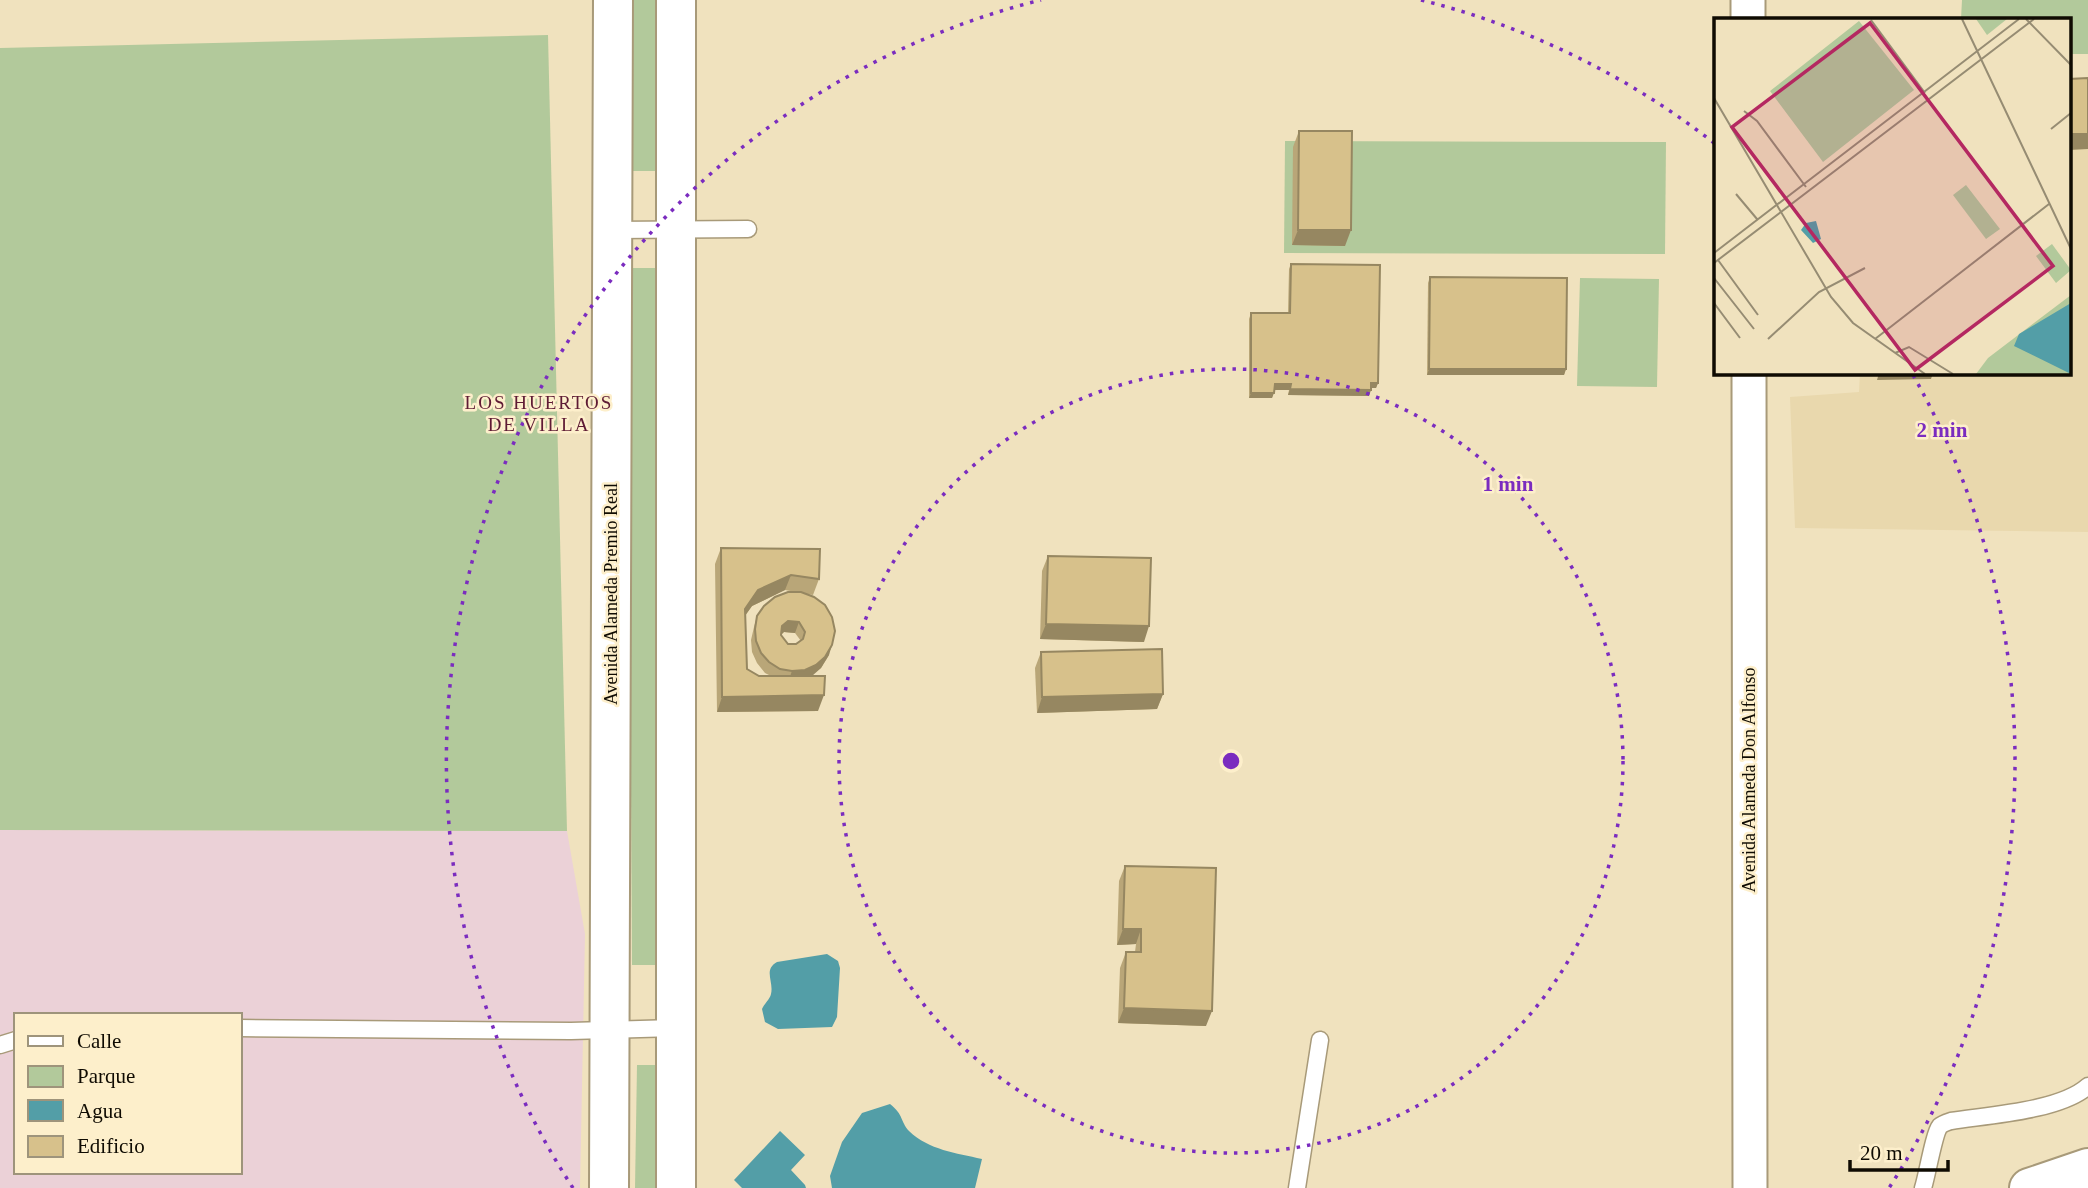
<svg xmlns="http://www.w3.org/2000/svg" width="2088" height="1188" font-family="'Times New Roman',serif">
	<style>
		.built { fill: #e9d8ad }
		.industrial { fill: #ebd1d7; fill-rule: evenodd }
		.green { fill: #b2c99b }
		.water { fill: #539ea7 }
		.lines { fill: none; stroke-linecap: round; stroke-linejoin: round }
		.service-casing { stroke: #a89a79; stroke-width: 19 }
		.minor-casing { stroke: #a89a79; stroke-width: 37 }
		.tertiary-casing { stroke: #a89a79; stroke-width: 42 }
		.service { stroke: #fff; stroke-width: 16 }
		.minor { stroke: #fff; stroke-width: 33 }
		.tertiary { stroke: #fff; stroke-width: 38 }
		.wall { fill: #b9a678; fill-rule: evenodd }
		.shaded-wall { fill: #968761 }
		.building { fill: #d7c18b; stroke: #968761; stroke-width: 2; fill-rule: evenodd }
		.ring { fill: none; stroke: #7b2cbf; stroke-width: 3.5; stroke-dasharray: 3.5 7 }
		.labels { text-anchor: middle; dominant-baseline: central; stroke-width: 5; stroke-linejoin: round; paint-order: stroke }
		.street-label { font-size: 18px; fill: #0f0b02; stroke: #fdefcb }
		.neighbourhood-label { font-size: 19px; letter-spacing: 2px; fill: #5e1b34; stroke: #fdefcb }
		.inset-road { fill: none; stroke: #968c73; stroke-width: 2 }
		.view { fill: #b42861; fill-opacity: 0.15; stroke: #b42861; stroke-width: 3.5 }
		.inset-edge { fill: none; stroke: #0f0b02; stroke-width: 3.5 }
		.centre { fill: #7b2cbf; stroke: #fdefcb; stroke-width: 3.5 }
		.ring-label { font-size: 21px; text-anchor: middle; font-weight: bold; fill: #7b2cbf; stroke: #fdefcb; stroke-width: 5; stroke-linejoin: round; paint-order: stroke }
	</style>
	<rect width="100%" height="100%" fill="#f0e2be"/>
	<path class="built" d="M 2069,88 L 2088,88 L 2088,532 L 1795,528 L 1790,397 L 1859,392 L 1860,373 L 2069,373 Z"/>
	<path class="industrial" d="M 0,830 L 567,831 L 585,934 L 580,1188 L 0,1188 ZM 16,1015 L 240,1015 L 240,1172 L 16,1172 Z"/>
	<g class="green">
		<rect x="631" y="0" width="30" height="171"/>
		<path d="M 1962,0 L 2088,0 L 2088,54 L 2069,54 L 2069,19 L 1961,19 Z"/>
		<path d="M 548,35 L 567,831 L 0,830 L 0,48 Z"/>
		<path d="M 1285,141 L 1666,142 L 1665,254 L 1284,253 Z"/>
		<path d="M 628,268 L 655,268 L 660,965 L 632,965 Z"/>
		<path d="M 1580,278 L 1659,279 L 1657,387 L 1577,386 Z"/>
		<path d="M 637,1065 L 663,1065 L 661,1188 L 635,1188 Z"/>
	</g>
	<g class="water">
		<path d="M 827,954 L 838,961 L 840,968 L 837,1017 L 832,1027 L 778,1029 L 765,1022 L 762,1009 C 764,1004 770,999 771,994 C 774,981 763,970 777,962 Z"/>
		<path d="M 890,1104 C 904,1115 900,1121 909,1131 C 929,1150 956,1153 982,1159 L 975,1188 L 832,1188 L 830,1176 L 842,1142 L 862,1113 Z"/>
		<path d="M 780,1131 L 805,1155 L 791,1170 L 805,1185 L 806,1188 L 742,1188 L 734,1180 Z"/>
	</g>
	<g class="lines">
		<g class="service-casing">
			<g id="service">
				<path d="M 613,230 L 748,229"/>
				<path d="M 240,1028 L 571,1031 L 675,1028"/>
				<path d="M 0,1045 L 16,1040"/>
				<path d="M 1297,1188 L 1320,1040"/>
				<path d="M 1923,1188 C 1927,1176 1934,1133 1940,1126 C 1942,1124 1948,1122 1951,1121 C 1989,1115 2060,1111 2088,1086"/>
			</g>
		</g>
		<g class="minor-casing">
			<g id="minor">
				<path d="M 1748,0 L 1748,19"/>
				<path d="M 1749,373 L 1750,1188"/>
			</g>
		</g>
		<g class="tertiary-casing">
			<g id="tertiary">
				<path d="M 609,1188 L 613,0"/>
				<path d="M 676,1188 L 676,0"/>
				<path d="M 2029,1188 L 2088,1168"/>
			</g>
		</g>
		<use href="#service" class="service"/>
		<use href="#minor" class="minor"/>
		<use href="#tertiary" class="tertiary"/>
	</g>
	<g class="wall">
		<path d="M 1299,131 L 1345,246 L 1292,245 L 1293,147 Z"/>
		<path d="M 1291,264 L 1378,383 L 1376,388 L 1371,388 L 1369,396 L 1288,395 L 1289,390 L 1274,390 L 1272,398 L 1249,398 L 1249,319 L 1251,313 L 1288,313 L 1289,269 Z"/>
		<path d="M 1430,277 L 1566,369 L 1564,375 L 1427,375 L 1428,283 Z"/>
		<path d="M 721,548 L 819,579 L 813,595 L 807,594 L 829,655 L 821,668 L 810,676 L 818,711 L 717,712 L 715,564 ZM 785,590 L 796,592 L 757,616 L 754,627 L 751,640 L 752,652 L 757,663 L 765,673 L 771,676 L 759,676 L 747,669 L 745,616 L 752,606 ZM 784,632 L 795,633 L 801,641 L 796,644 L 788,644 L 781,635 Z"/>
		<path d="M 1048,556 L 1144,642 L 1040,639 L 1042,571 Z"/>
		<path d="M 1041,652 L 1163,694 L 1157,709 L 1037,713 L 1035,668 Z"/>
		<path d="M 1125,866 L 1206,1026 L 1118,1023 L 1120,968 L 1126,952 L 1135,952 L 1136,944 L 1117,945 L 1119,881 Z"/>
	</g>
	<g class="shaded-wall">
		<path d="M 2069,134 L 2088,134 L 2088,149 L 2069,150 Z"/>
		<path d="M 1298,230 L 1351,230 L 1345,246 L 1292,245 Z"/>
		<path d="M 1429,369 L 1566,369 L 1564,375 L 1427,375 Z"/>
		<path d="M 1879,373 L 1933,373 L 1931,379 L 1877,380 Z"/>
		<path d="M 1371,383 L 1378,383 L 1376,388 L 1369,388 Z"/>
		<path d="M 1275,384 L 1291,384 L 1289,390 L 1273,390 Z"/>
		<path d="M 1290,389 L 1371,390 L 1369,396 L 1288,395 Z"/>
		<path d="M 1251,393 L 1274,393 L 1272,398 L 1249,398 Z"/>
		<path d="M 791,575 L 785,590 L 752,606 L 739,624 L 745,609 L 758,590 Z"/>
		<path d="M 788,621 L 799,622 L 795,633 L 784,632 L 778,637 L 782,626 Z"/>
		<path d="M 1046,624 L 1149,626 L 1144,642 L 1040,639 Z"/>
		<path d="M 832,645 L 829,655 L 821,668 L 812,676 L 801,681 L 788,682 L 792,671 Z"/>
		<path d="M 1163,694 L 1157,709 L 1037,713 L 1042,697 Z"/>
		<path d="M 824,695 L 818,711 L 717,712 L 722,697 Z"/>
		<path d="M 1123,929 L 1141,929 L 1136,944 L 1117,945 Z"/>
		<path d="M 1124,1008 L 1212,1011 L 1206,1026 L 1118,1023 Z"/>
	</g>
	<g class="building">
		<path d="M 2088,78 L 2088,134 L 2069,134 L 2069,79 Z"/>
		<path d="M 1299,131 L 1352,131 L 1351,230 L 1298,230 Z"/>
		<path d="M 1291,264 L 1380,265 L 1378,383 L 1371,383 L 1371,390 L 1290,389 L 1291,384 L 1275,384 L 1274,393 L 1251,393 L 1251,313 L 1290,313 Z"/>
		<path d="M 1430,277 L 1567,278 L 1566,369 L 1429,369 Z"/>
		<path d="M 721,548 L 820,549 L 819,579 L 791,575 L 758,590 L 745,609 L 747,669 L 759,676 L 825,676 L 824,695 L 722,697 Z"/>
		<path d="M 1048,556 L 1151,558 L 1149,626 L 1046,624 Z"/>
		<path d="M 788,592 L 801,592 L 814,597 L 825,605 L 832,617 L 835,631 L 832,645 L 825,657 L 816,665 L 805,670 L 792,671 L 780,669 L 769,662 L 761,653 L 756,641 L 755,629 L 757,616 L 764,606 L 775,597 ZM 788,621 L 799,622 L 805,632 L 803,639 L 796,644 L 788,644 L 781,635 L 782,626 Z"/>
		<path d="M 1162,649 L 1163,694 L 1042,697 L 1041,652 Z"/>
		<path d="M 1125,866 L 1216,868 L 1212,1011 L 1124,1008 L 1126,952 L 1141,952 L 1141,929 L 1123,929 Z"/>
	</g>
	<g class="ring">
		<circle cx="1231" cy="761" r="392"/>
		<path d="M573 1188A784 784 0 0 1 1041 0M1421 0A784 784 0 0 1 1714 143M1913 375A784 784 0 0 1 1889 1188"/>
	</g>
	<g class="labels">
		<g class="street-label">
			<text transform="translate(611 594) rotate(-90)">Avenida Alameda Premio Real</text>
			<text transform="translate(1749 780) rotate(-90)">Avenida Alameda Don Alfonso</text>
		</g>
		<g class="neighbourhood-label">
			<text x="539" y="402">LOS HUERTOS<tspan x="539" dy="22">DE VILLA</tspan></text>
		</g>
	</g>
	<g transform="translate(1714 18)">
		<rect width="357" height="357" fill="#f0e2be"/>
		<path d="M 262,1 L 293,1 L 273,17 ZM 145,3 L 200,72 L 109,144 L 56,73 ZM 252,167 L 286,211 L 272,221 L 239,177 ZM 338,226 L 357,252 L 342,265 L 322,238 ZM 357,277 L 357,356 L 262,356 L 274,340 Z" fill="#b2c99b"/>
		<path d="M 102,203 L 107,221 L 99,225 L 87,212 L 92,205 ZM 357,285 L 357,356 L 300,328 L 305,316 Z" fill="#539ea7"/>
		<path class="inset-road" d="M 248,1 L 357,231M 312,1 L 357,47M 157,2 L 211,75M 0,80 L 117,279 L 139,305 L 211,356M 30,93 L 43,103 L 92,169M 337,111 L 357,95M 22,176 L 43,201M 0,235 L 305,1M 4,242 L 44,297M 0,245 L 320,1M 0,260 L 40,311M 0,285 L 26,320M 54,321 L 105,274 L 151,250M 161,321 L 335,186M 181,335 L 195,329 L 239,356"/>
		<path class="view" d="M 156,5 L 339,248 L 201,352 L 18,109 Z"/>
		<rect width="357" height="357" class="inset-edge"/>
	</g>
	<circle cx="1231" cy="761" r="10" class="centre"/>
	<g class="ring-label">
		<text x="1942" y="437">2 min</text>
		<text x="1508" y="491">1 min</text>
	</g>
	<rect x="14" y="1013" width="228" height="161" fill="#fdefcb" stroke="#9e947b" stroke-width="2"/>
	<rect x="28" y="1036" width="35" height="10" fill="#ffffff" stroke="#9e947b" stroke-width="2"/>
	<text x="77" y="1048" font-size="21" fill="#0f0b02">Calle</text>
	<rect x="28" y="1066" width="35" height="21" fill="#b2c99b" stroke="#9e947b" stroke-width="2"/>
	<text x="77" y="1083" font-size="21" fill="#0f0b02">Parque</text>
	<rect x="28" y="1100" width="35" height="21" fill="#539ea7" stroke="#9e947b" stroke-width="2"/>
	<text x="77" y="1118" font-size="21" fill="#0f0b02">Agua</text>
	<rect x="28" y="1136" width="35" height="21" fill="#d7c18b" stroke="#9e947b" stroke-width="2"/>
	<text x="77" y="1153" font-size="21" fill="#0f0b02">Edificio</text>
	<path d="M1850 1160v10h98v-10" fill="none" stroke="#0f0b02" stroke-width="3.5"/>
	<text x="1860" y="1160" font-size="21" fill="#0f0b02" stroke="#fdefcb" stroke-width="5" paint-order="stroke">20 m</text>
</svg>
